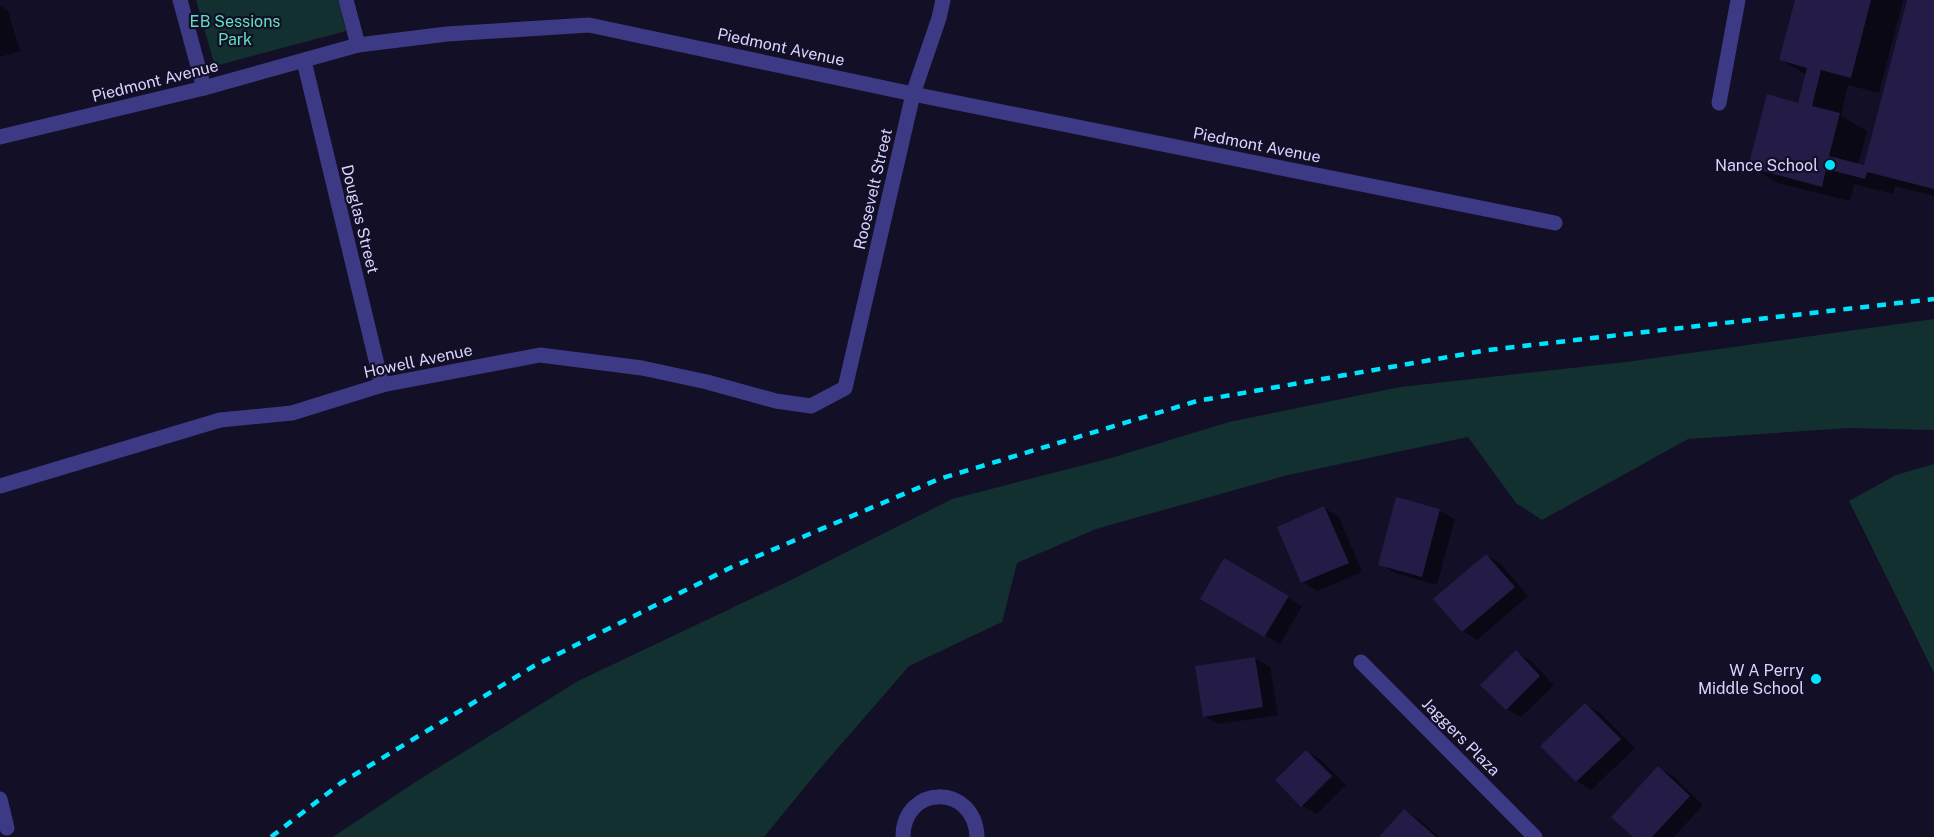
<svg xmlns="http://www.w3.org/2000/svg" width="1934" height="837" font-family="'Public Sans',sans-serif">
	<style>
		.green { fill: #12302f }
		.shadow { fill: #0007 }
		.building { fill: #241b47 }
		.lines { fill: none; stroke-linecap: round; stroke-linejoin: round }
		.street { stroke: #3d3a85; stroke-width: 15 }
		.rail { stroke: #00e5ff; stroke-width: 4.5; stroke-dasharray: 9 8; stroke-linecap: butt }
		.poi-dot { fill: #00e5ff; stroke: #130f26; stroke-width: 2 }
		.labels { text-anchor: middle; dominant-baseline: central; stroke-width: 4.5; stroke-linejoin: round; paint-order: stroke }
		.park-label { font-size: 16px; fill: #5fe0c0; stroke: #130f26 }
		.street-label { font-size: 16px; fill: #d9d4ff; stroke: #130f26 }
		.poi-label { font-size: 16px; fill: #d9d4ff; stroke: #130f26; text-anchor: end }
	</style>
	<rect width="100%" height="100%" fill="#130f26"/>
	<g class="green">
		<path d="M 196,0 L 338,0 L 346,31 L 215,66 Z"/>
		<path d="M 1934,319 L 1934,430 L 1849,428 L 1688,439 L 1542,520 L 1516,503 L 1468,437 L 1288,475 L 1096,529 L 1017,563 L 1002,622 L 909,666 L 818,771 L 764,837 L 333,837 L 417,781 L 578,681 L 793,579 L 952,499 L 1111,458 L 1229,422 L 1400,387 L 1626,362 Z"/>
		<path d="M 1934,464 L 1934,673 L 1849,501 L 1896,475 Z"/>
	</g>
	<g class="shadow">
		<path d="M 1796,0 L 1903,0 L 1879,93 L 1848,85 L 1841,116 L 1867,131 L 1858,165 L 1865,167 L 1908,0 L 1934,0 L 1934,196 L 1895,186 L 1893,194 L 1854,184 L 1850,201 L 1778,183 L 1750,167 L 1799,104 L 1807,75 L 1781,60 Z"/>
		<path d="M 0,6 L 8,11 L 20,51 L 0,57 Z"/>
		<path d="M 1397,499 L 1440,511 L 1455,519 L 1437,585 L 1395,573 L 1380,564 Z"/>
		<path d="M 1324,508 L 1339,517 L 1362,572 L 1317,591 L 1303,582 L 1279,528 Z"/>
		<path d="M 1486,555 L 1501,564 L 1528,596 L 1477,640 L 1463,631 Z"/>
		<path d="M 1225,560 L 1302,606 L 1280,644 L 1202,598 Z"/>
		<path d="M 1516,652 L 1531,661 L 1554,685 L 1521,717 L 1506,709 Z"/>
		<path d="M 1255,658 L 1270,667 L 1278,715 L 1219,724 L 1204,716 Z"/>
		<path d="M 1585,704 L 1600,713 L 1635,748 L 1591,790 L 1577,781 Z"/>
		<path d="M 1306,751 L 1321,760 L 1346,785 L 1317,814 L 1302,806 Z"/>
		<path d="M 1658,768 L 1673,776 L 1703,805 L 1674,837 L 1635,837 Z"/>
		<path d="M 1405,811 L 1419,819 L 1439,837 L 1381,837 Z"/>
	</g>
	<g class="building">
		<path d="M 1795,0 L 1871,0 L 1851,78 L 1821,70 L 1812,106 L 1840,113 L 1829,156 L 1864,165 L 1907,0 L 1934,0 L 1934,189 L 1867,172 L 1865,179 L 1826,169 L 1822,187 L 1748,167 L 1767,94 L 1798,103 L 1807,68 L 1779,60 Z"/>
		<path d="M 1396,497 L 1440,509 L 1422,577 L 1378,565 Z"/>
		<path d="M 1324,506 L 1349,563 L 1301,583 L 1277,527 Z"/>
		<path d="M 1486,554 L 1515,587 L 1462,632 L 1433,599 Z"/>
		<path d="M 1224,558 L 1289,596 L 1264,637 L 1200,599 Z"/>
		<path d="M 1516,650 L 1540,676 L 1506,710 L 1480,685 Z"/>
		<path d="M 1255,657 L 1263,707 L 1203,717 L 1195,666 Z"/>
		<path d="M 1585,703 L 1621,739 L 1576,782 L 1540,746 Z"/>
		<path d="M 1306,750 L 1332,776 L 1301,807 L 1275,780 Z"/>
		<path d="M 1658,766 L 1690,796 L 1652,837 L 1633,837 L 1611,817 Z"/>
		<path d="M 1404,809 L 1436,837 L 1379,837 Z"/>
	</g>
	<g class="lines">
		<g class="street">
			<path d="M 180,0 L 204,88"/>
			<path d="M 346,0 L 358,45"/>
			<path d="M 304,61 L 382,385"/>
			<path d="M 1719,103 L 1738,0"/>
			<path d="M 0,137 L 204,88 L 358,45 L 447,34 L 589,25 L 913,94 L 1555,223"/>
			<path d="M 0,486 L 220,420 L 292,413 L 382,385 L 540,355 L 642,368 L 707,382 L 776,401 L 811,406 L 845,388 L 913,94 L 939,18 L 943,0"/>
			<path d="M 1361,662 L 1535,837"/>
			<path d="M 0,799 L 7,828"/>
			<path d="M 903,837 C 903,784 975,783 977,837"/>
		</g>
		<path class="rail" d="M 271,837 L 341,783 L 534,666 L 732,567 L 939,479 L 1197,401 L 1488,350 L 1934,299"/>
	</g>
	<g class="poi-dot">
		<circle cx="1830" cy="165" r="6"/>
		<circle cx="1816" cy="679" r="6"/>
	</g>
	<g class="labels">
		<g class="park-label">
			<text x="235" y="21">EB Sessions<tspan x="235" dy="18">Park</tspan></text>
		</g>
		<g class="street-label">
			<text transform="translate(781 47) rotate(12)">Piedmont Avenue</text>
			<text transform="translate(155 81) rotate(-14)">Piedmont Avenue</text>
			<text transform="translate(1257 145) rotate(11)">Piedmont Avenue</text>
			<text transform="translate(873 189) rotate(-77)">Roosevelt Street</text>
			<text transform="translate(360 219) rotate(76)">Douglas Street</text>
			<text transform="translate(418 361) rotate(-12)">Howell Avenue</text>
			<text transform="translate(1461 737) rotate(45)">Jaggers Plaza</text>
		</g>
		<g class="poi-label">
			<text x="1818" y="165">Nance School</text>
			<text x="1804" y="670">W A Perry<tspan x="1804" dy="18">Middle School</tspan></text>
		</g>
	</g>
</svg>
